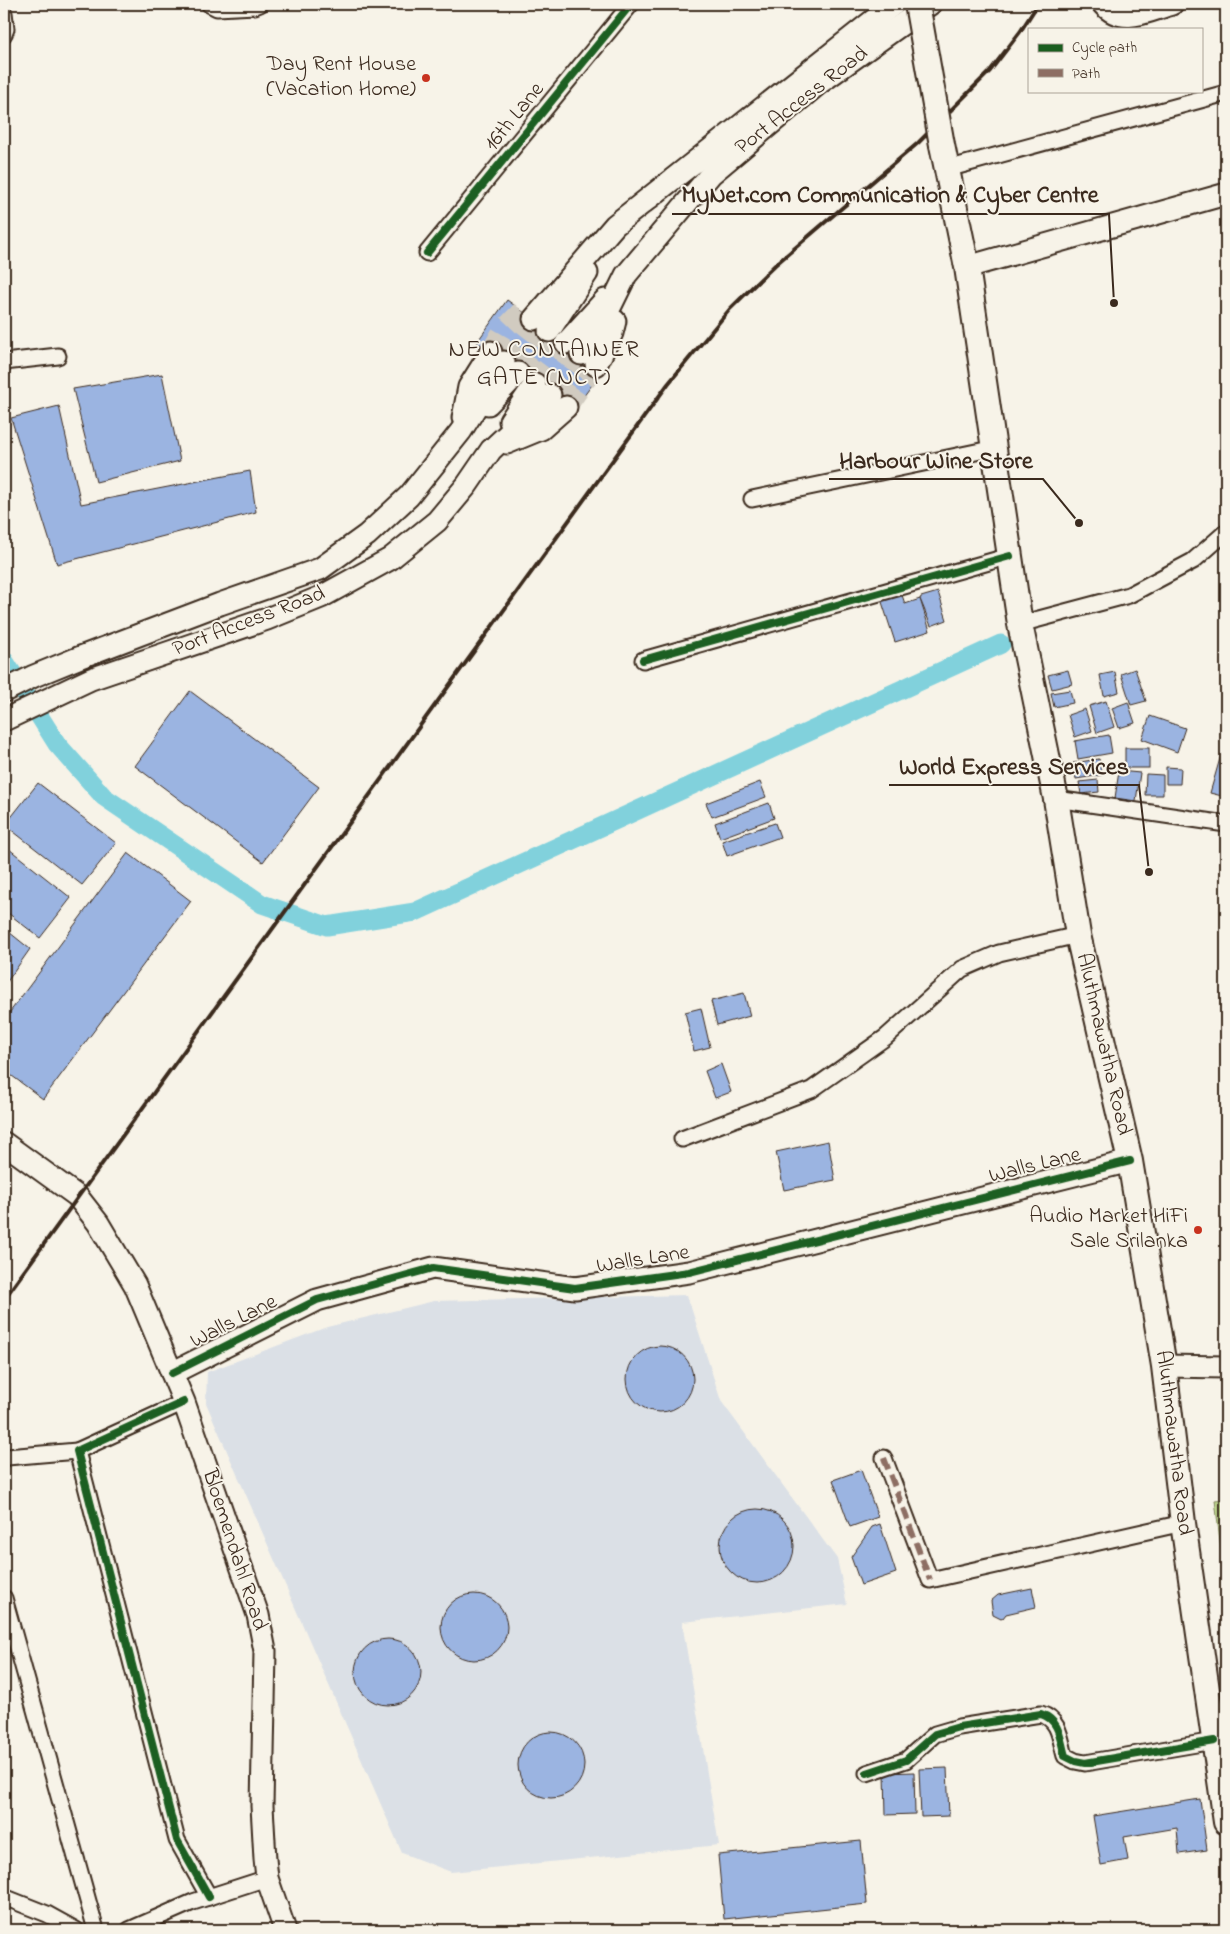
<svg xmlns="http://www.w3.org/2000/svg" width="1230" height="1934" font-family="'Indie Flower',sans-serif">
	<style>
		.built { fill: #dbe0e6 }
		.green { fill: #bfd88e; stroke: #7d8156 }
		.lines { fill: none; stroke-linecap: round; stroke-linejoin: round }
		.canal { stroke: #81d1dc; stroke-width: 19 }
		.building { fill: #9bb4e1; stroke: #3b2a1e }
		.secondary-tunnel { stroke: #d1cbc0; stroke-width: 21; stroke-dasharray: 21 11; stroke-linecap: butt }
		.street-casing { stroke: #3b2a1e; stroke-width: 19 }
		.secondary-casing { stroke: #3b2a1e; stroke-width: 25 }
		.primary-casing { stroke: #3b2a1e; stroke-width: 28 }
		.street { stroke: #f7f3e8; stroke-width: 15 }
		.secondary { stroke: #f7f3e8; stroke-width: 21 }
		.primary { stroke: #f7f3e8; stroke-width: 24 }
		.rail { stroke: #3b2a1e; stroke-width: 4 }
		.primary-bridge-casing { stroke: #3b2a1e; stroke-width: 28; stroke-linecap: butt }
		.primary-bridge { stroke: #f7f3e8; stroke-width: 24 }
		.quiet { stroke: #8d6e63; stroke-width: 6; stroke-dasharray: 12 6; stroke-linecap: butt }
		.cycleway-casing { stroke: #f7f3e8; stroke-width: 11 }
		.cycleway { stroke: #1b5e20; stroke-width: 8 }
		.poi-dot { fill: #c8321e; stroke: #f7f3e8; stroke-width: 2 }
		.labels { text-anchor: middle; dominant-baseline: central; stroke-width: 4; stroke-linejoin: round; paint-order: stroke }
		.poi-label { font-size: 22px; fill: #3b2a1e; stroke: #f7f3e8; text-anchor: end }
		.street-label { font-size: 22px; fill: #3b2a1e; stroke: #f7f3e8 }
		.neighbourhood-label { font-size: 24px; letter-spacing: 1px; fill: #3b2a1e; stroke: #f7f3e8 }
		.leader { fill: none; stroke: #3b2a1e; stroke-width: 2 }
		.callout-dot { fill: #3b2a1e; stroke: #f7f3e8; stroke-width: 2 }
		.callout-label { font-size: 24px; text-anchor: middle; font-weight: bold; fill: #3b2a1e; stroke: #f7f3e8; stroke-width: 4; stroke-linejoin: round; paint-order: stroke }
	</style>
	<rect width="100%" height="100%" fill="#f7f3e8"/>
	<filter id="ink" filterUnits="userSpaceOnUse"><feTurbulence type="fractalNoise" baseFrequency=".02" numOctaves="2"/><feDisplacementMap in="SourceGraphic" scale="10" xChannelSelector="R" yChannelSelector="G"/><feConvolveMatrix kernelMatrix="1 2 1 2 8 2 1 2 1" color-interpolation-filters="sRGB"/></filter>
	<g filter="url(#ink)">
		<path class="built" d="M 687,1295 L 721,1401 L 837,1559 L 847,1604 L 682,1622 L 719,1845 L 451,1872 L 402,1853 L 206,1403 L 207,1372 L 327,1327 L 434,1301 Z"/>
		<path class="green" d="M 1226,1499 L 1226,1589 L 1215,1500 Z"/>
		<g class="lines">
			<path class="canal" d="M 4,660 L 57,744 L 104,797 L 262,904 L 327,926 L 415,912 L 1001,644"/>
		</g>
		<g class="building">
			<path d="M 507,300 L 603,370 L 572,412 L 477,342 Z"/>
			<path d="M 162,374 L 180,461 L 96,482 L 73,389 Z"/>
			<path d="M 59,406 L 81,504 L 250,471 L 256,512 L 57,564 L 11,418 Z"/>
			<path d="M 901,592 L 905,604 L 920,599 L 930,631 L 895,642 L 881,599 Z"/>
			<path d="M 938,592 L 947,620 L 931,626 L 920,599 L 921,597 Z"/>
			<path d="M 1135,669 L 1146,701 L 1131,705 L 1121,674 Z"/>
			<path d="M 1068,670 L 1072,684 L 1052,689 L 1048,675 Z"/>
			<path d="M 1115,672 L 1119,692 L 1104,696 L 1100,675 Z"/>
			<path d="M 1070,690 L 1073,703 L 1054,707 L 1051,693 Z"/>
			<path d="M 190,691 L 319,787 L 263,862 L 135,766 Z"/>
			<path d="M 1106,701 L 1114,727 L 1097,733 L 1089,706 Z"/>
			<path d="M 1128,702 L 1135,723 L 1119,728 L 1112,708 Z"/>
			<path d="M 1085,709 L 1092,731 L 1075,737 L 1068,715 Z"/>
			<path d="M 1150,716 L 1185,728 L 1177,752 L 1142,739 Z"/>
			<path d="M 1109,735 L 1112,753 L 1078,759 L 1075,741 Z"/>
			<rect x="1125" y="748" width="24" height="20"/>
			<path d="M 1221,755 L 1226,757 L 1226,797 L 1210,793 Z"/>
			<path d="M 1099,759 L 1102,775 L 1076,779 L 1073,763 Z"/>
			<path d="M 1166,767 L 1181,768 L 1180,784 L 1166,784 Z"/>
			<path d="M 1119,771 L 1140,773 L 1136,801 L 1115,798 Z"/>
			<path d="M 1146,774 L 1163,775 L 1163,795 L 1145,795 Z"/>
			<path d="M 1098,780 L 1099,792 L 1081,794 L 1079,782 Z"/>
			<path d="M 760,782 L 766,797 L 712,817 L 706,803 Z"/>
			<path d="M 38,783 L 116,843 L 82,885 L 5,825 Z"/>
			<path d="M 769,803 L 774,818 L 720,838 L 715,823 Z"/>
			<path d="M 775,823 L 780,837 L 727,856 L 722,841 Z"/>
			<path d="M 4,845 L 71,898 L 40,938 L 4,910 Z"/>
			<path d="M 128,853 L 191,901 L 43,1099 L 4,1070 L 4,1020 Z"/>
			<path d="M 4,928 L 30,949 L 4,986 Z"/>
			<path d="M 744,993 L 750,1016 L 717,1025 L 711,1001 Z"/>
			<path d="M 701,1008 L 710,1047 L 694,1051 L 685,1012 Z"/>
			<path d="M 721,1064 L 731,1092 L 715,1098 L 705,1071 Z"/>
			<path d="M 828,1141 L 835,1180 L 784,1190 L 776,1152 Z"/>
			<circle cx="660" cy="1379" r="33"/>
			<path d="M 861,1470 L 878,1517 L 850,1527 L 833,1480 Z"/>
			<circle cx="757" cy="1546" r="37"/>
			<path d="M 880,1524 L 896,1573 L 861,1585 L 851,1557 L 872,1527 Z"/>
			<path d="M 1032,1588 L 1036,1607 L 1006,1614 L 1003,1618 L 1001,1619 L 993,1615 L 991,1601 L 998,1595 Z"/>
			<circle cx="474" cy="1627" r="33"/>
			<circle cx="388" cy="1672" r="33"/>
			<circle cx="551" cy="1765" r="33"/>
			<path d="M 947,1768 L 949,1816 L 921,1817 L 919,1769 Z"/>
			<path d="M 914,1772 L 915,1814 L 886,1815 L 885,1773 Z"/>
			<path d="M 1200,1799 L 1207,1850 L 1179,1854 L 1177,1828 L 1124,1837 L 1128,1860 L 1101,1865 L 1093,1816 Z"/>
			<path d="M 861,1841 L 867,1904 L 724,1919 L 718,1855 Z"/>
		</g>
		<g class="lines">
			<g class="secondary-tunnel">
				<path d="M 491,352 L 503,331 L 522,311"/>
				<path d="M 504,362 L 517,341 L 534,319"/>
				<path d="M 518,373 L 549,331"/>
				<path d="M 535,384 L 566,343"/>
				<path d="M 550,395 L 565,378 L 581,354"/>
				<path d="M 566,407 L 596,365"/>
			</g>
			<g class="street-casing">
				<g id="street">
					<path d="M 209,4 L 217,8 L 255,6 L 260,4"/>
					<path d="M 4,13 L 6,29 L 4,34"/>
					<path d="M 947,169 L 1226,93"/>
					<path d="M 427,253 L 631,4"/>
					<path d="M 4,362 L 58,356"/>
					<path d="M 752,499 L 995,448"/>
					<path d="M 1020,624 L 1129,595 L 1193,561 L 1226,532"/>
					<path d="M 643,660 L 1010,556"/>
					<path d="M 1056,799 L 1226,824"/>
					<path d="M 682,1139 L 811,1090 L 886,1037 L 962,969 L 999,953 L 1078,935"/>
					<path d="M 184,1402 L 77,1451 L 177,1840 L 209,1897"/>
					<path d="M 884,1458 L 930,1580 L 1183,1523"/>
					<path d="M 4,1459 L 7,1457 L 77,1451"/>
					<path d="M 4,1598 L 96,1930"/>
					<path d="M 867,1773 L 906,1760 L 935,1734 L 959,1727 L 1041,1714 C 1060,1720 1060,1739 1065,1756 L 1075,1761 L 1085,1763 L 1214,1741"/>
					<path d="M 4,1897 L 47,1914 L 76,1930"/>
					<path d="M 129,1930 L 193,1902 L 267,1878"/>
				</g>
			</g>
			<g class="secondary-casing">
				<g id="secondary">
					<path d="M 1103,4 C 1122,26 1148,11 1172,4"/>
					<path d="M 967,267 L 1226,194"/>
					<path d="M 534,319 L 615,225 L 894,4"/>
					<path d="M 549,331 L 587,273"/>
					<path d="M 566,343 L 605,300"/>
					<path d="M 581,354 L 600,328 L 626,275 L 711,174 L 818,84 L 930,4"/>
					<path d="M 596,365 L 612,333 L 615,321"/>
					<path d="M 488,404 L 518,373"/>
					<path d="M 463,418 L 469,387 L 491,352"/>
					<path d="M 510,421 L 535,384"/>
					<path d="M 507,443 L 541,429 L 566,407"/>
					<path d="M 4,691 L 34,676 L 78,658 L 220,604 L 320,569 L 367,535 L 409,496 L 461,431 L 504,362"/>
					<path d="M 4,720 L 91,679 L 267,619 L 321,597 L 390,559 L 437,521 L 467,485 L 491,450 L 550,395"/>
					<path d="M 4,1143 L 77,1196 L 98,1223 L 135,1285 L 184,1402 L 258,1615 L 265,1651 L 262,1806 L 265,1859 L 267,1878 L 285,1930"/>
					<path d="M 1164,1366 L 1226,1367"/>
					<path d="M 172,1373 L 317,1300 L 433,1268 L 575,1288 L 689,1272 L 1130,1161"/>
				</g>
			</g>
			<g class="primary-casing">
				<g id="primary">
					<path id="s1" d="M 942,145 L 967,267 L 1020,624 L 1056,799 L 1078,935 L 1130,1161 L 1164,1366 L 1183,1523 L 1226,1822"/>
				</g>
			</g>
			<use href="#street" class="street"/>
			<use href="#secondary" class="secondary"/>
			<use href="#primary" class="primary"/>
			<path class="rail" d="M 4,1299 L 668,384 L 730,309 L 775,265 L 918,143 L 990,71 L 1020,32 L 1038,4"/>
			<g class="primary-bridge-casing">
				<path id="primary-bridge" d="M 917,4 L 942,145"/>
			</g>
			<use href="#primary-bridge" class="primary-bridge"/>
			<path class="quiet" d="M 884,1458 L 930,1580"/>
			<g class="cycleway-casing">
				<g id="cycleway">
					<path d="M 427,253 L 631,4"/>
					<path d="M 643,660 L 1010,556"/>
					<path d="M 172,1373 L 317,1300 L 433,1268 L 575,1288 L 689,1272 L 1130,1161"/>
					<path d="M 184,1402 L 77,1451 L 177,1840 L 209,1897"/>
					<path d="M 867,1773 L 906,1760 L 935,1734 L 959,1727 L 1041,1714 C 1060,1720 1060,1739 1065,1756 L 1075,1761 L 1085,1763 L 1214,1741"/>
				</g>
			</g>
			<use href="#cycleway" class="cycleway"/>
		</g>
	</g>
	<g class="poi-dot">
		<circle cx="426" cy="78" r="5"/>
		<circle cx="1198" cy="1230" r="5"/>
	</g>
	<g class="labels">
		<g class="poi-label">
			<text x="416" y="65">Day Rent House<tspan x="416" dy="25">(Vacation Home)</tspan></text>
			<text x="1188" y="1217">Audio Market HiFi<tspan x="1188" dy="25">Sale Srilanka</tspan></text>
		</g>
		<g class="street-label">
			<text transform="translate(802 101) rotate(-38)">Port Access Road</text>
			<text transform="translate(515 117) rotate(-51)">16th Lane</text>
			<text transform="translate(249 622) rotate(-21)">Port Access Road</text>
			<text stroke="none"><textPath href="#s1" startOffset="914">Aluthmawatha Road</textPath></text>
			<text transform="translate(1035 1166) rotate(-14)">Walls Lane</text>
			<text transform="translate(643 1260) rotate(-9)">Walls Lane</text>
			<text transform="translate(234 1322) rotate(-27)">Walls Lane</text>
			<text stroke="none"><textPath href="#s1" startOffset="1319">Aluthmawatha Road</textPath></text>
			<text transform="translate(234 1550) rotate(72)">Bloemendahl Road</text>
		</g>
		<g class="neighbourhood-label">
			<text x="544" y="350">NEW CONTAINER<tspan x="544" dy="28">GATE (NCT)</tspan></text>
		</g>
	</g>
	<path class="leader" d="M1114 303L1109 214H672M1079 523L1043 479H829M1149 872L1139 785H889"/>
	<g class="callout-dot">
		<circle cx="1114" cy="303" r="5"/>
		<circle cx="1079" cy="523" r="5"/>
		<circle cx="1149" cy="872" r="5"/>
	</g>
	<g class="callout-label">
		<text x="890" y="202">MyNet.com Communication &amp; Cyber Centre</text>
		<text x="936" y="468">Harbour Wine Store</text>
		<text x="1014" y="774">World Express Services</text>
	</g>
	<rect width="1230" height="1934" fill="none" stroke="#f7f3e8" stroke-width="20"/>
	<rect x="10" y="10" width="1210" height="1914" fill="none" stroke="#3b2a1e" stroke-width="2" filter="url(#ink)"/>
	<rect x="1028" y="28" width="175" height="65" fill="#f7f3e8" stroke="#aca397"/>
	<rect x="1038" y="44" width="25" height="8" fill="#1b5e20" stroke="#aca397"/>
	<text x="1072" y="52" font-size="15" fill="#3b2a1e">Cycle path</text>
	<rect x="1038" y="69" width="25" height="8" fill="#8d6e63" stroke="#aca397"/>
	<text x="1072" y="78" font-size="15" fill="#3b2a1e">Path</text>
</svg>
